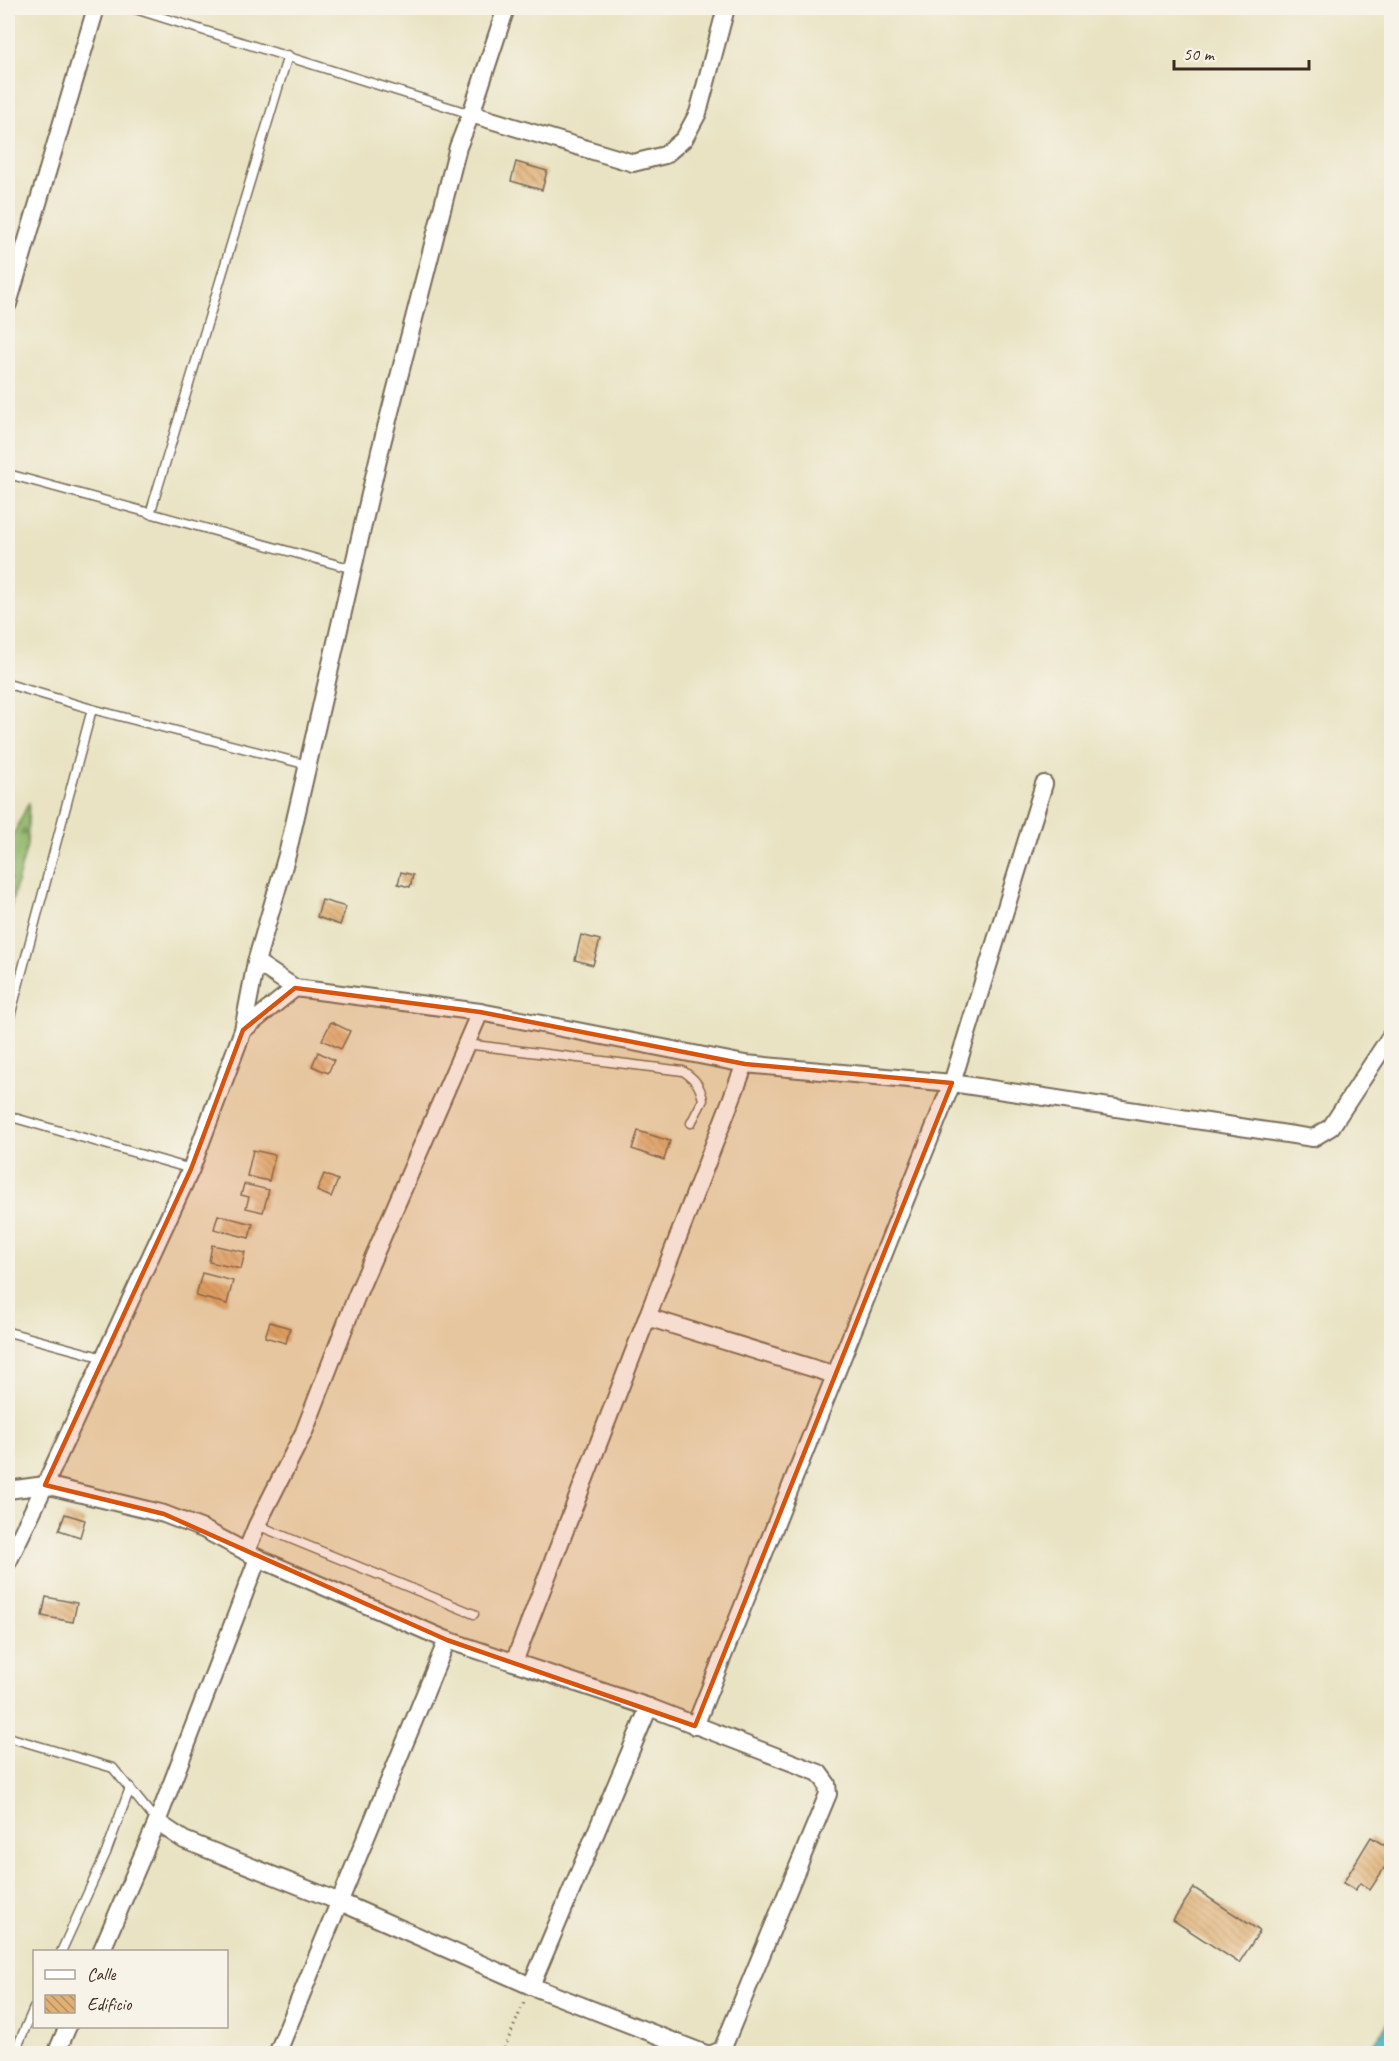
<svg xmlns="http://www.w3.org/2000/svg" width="1399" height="2061" font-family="Caveat,sans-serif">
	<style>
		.forest { fill: url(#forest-firs); stroke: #667145; stroke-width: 1.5 }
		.water { fill: #44b0c2; stroke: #406d70; stroke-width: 1.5 }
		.building { fill: url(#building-back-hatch) }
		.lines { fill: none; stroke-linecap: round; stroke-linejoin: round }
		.service-casing { stroke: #786b58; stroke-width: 11 }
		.minor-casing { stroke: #786b58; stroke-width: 20 }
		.path { stroke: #786b58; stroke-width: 3; stroke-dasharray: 1.5 4.5; stroke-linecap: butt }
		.service { stroke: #fff; stroke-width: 8 }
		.minor { stroke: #fff; stroke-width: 16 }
		.marked { fill: #d7540e; fill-opacity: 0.2; stroke: #d7540e; stroke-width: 4.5; stroke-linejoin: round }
	</style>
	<defs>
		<pattern id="forest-firs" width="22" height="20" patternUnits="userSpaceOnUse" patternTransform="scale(1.5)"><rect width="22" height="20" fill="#92b86c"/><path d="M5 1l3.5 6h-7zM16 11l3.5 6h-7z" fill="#789658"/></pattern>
		<pattern id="building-back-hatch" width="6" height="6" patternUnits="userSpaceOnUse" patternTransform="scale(1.5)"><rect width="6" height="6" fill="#e0b075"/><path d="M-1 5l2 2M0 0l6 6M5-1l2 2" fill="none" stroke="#b78f5f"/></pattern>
	</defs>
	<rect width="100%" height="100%" fill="#f7f3e8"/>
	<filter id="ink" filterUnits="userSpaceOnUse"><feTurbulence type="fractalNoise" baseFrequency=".0167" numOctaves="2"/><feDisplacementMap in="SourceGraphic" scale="12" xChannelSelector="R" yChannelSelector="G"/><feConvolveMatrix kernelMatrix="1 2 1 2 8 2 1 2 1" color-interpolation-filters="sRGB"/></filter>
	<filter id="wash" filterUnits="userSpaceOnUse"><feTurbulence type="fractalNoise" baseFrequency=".008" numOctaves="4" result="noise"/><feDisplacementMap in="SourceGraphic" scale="24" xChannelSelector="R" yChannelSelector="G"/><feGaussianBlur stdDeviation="1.35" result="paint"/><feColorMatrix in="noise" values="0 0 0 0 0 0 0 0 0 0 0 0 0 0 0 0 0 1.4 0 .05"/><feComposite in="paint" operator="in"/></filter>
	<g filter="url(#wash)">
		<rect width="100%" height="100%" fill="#e9e3c3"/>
		<path class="forest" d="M 29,802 L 27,846 L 8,917 L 8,841 L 15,831 Z"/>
		<path class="water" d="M 1391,2018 L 1391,2039 L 1382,2053 L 1368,2053 Z"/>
		<g id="blocks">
			<g class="building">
				<path d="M 516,162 L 547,171 L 542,190 L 511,181 Z"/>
				<path d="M 401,872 L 413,875 L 410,887 L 398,884 Z"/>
				<path d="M 322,900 L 346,907 L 340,925 L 317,917 Z"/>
				<path d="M 581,935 L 600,940 L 593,965 L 575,960 Z"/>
				<path d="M 331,1022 L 350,1031 L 341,1049 L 322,1040 Z"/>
				<path d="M 318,1052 L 334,1060 L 328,1073 L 312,1066 Z"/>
				<path d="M 638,1131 L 670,1141 L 664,1160 L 632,1149 Z"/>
				<path d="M 253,1150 L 275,1155 L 269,1181 L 247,1176 Z"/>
				<path d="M 324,1174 L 338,1180 L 331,1197 L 317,1191 Z"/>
				<path d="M 244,1184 L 269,1190 L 263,1212 L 246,1208 L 249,1197 L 241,1195 Z"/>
				<path d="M 218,1215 L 253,1224 L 249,1238 L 214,1229 Z"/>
				<path d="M 212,1245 L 245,1252 L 241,1269 L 209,1262 Z"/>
				<path d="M 202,1273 L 233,1281 L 227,1304 L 196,1296 Z"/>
				<path d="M 270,1322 L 290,1328 L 286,1343 L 265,1337 Z"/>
				<path d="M 65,1514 L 85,1520 L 80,1537 L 59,1530 Z"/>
				<path d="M 46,1597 L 77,1603 L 73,1622 L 42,1616 Z"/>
				<path d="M 1371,1837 L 1392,1850 L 1392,1856 L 1370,1890 L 1360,1883 L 1355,1890 L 1343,1883 Z"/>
				<path d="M 1194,1888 L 1260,1931 L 1239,1963 L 1173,1920 Z"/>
			</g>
		</g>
	</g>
	<g filter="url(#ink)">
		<use href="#blocks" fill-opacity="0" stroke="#786b58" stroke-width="1.5"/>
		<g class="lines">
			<g class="service-casing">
				<g id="service">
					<path d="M 132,8 L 471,114"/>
					<path d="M 8,474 L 353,569"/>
					<path d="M 150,514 L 288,55"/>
					<path d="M 8,684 L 92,709 L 308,765"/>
					<path d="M 8,1024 L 92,709"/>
					<path d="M 466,1044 L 683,1071 C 695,1079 700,1085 703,1100 L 691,1123"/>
					<path d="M 8,1116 L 191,1169"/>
					<path d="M 8,1332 L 104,1358"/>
					<path d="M 257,1525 L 474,1614"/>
					<path d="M 8,1737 L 113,1768 L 157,1822"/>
					<path d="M 61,1952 L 106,1853 L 130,1788"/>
					<path d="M 14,2054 L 34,2008"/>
				</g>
			</g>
			<g class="minor-casing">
				<g id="minor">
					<path d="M 471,114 L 506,8"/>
					<path d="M 8,304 L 96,8"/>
					<path d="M 256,962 L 295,988 L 480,1012 L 745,1064 L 952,1083 L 1313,1138 L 1331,1127 L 1392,1034"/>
					<path d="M 243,1030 L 295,988"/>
					<path d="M 647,1317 L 835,1375"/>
					<path d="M 8,1490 L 45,1485 L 191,1169 L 243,1030 L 256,962 L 287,855 L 380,451 L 458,147 L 471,114 L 633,163 L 665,155 L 684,139 L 698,113 L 726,8"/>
					<path d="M 246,1552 L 257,1525 L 304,1432 L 357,1295 L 480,1012"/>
					<path d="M 8,1562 L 45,1485 L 164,1514 L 203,1529 L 258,1558 L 447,1640 L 649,1707 L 819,1773 L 827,1784 L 828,1794 L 722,2050 L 712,2054"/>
					<path d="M 514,1662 L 745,1064"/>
					<path d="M 695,1726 L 952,1083 L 1044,784"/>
					<path d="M 157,1822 L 184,1840 L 340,1902 L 531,1986 L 706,2054"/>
					<path d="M 101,1952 L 157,1822 L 258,1558"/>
					<path d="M 531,1986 L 649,1707"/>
					<path d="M 56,2054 L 68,2026"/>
					<path d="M 277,2054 L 447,1640"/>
				</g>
			</g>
			<path class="path" d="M 502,2054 L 525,2000"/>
			<use href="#service" class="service"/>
			<use href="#minor" class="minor"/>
		</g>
	</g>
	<path class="marked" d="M 295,988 L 480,1012 L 745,1064 L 952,1083 L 695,1726 L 447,1640 L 164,1514 L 45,1485 L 191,1169 L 243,1030 Z"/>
	<rect width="1399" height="2061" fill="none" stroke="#f7f3e8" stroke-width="30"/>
	<rect x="33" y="1950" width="195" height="78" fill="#f7f3e8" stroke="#aca397" stroke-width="1.5"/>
	<rect x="45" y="1970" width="30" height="9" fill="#ffffff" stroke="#aca397" stroke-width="1.5"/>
	<text x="87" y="1980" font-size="18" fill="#3b2a1e">Calle</text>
	<rect x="45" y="1995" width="30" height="18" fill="url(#building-back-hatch)" stroke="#aca397" stroke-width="1.5"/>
	<text x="87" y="2010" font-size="18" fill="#3b2a1e">Edificio</text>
	<path d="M1174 60v9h135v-9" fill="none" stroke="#3b2a1e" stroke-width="3"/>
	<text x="1183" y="60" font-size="18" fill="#3b2a1e" stroke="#f7f3e8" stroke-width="4.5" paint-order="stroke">50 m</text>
</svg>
